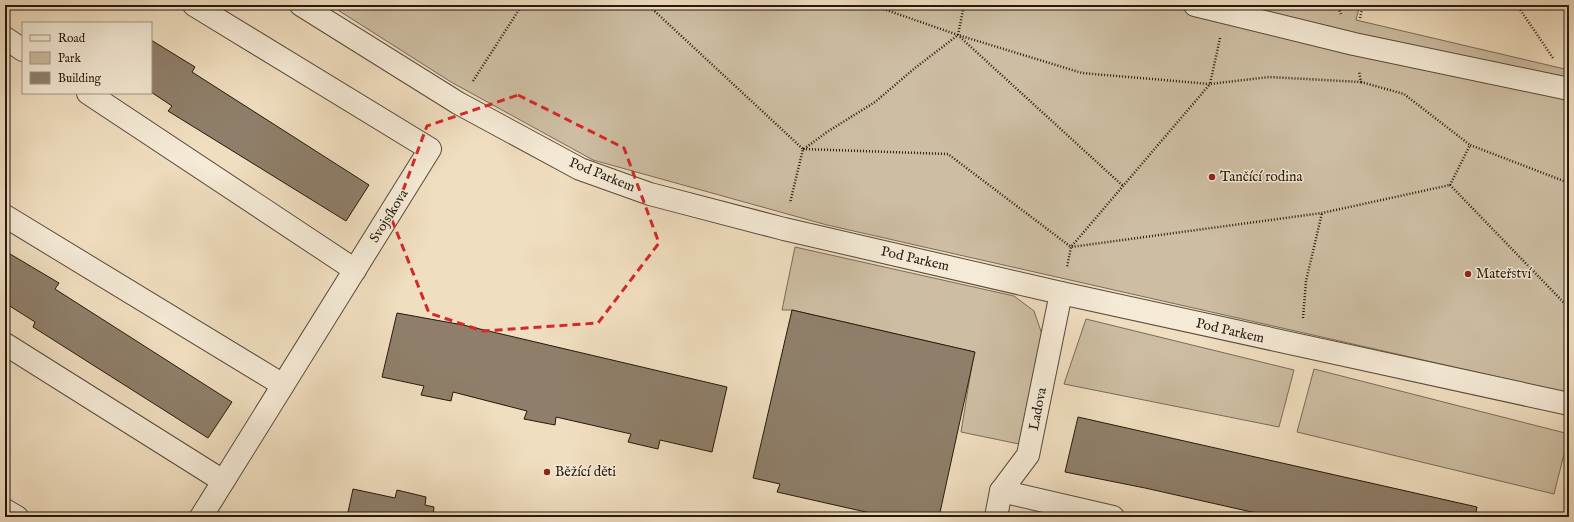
<svg xmlns="http://www.w3.org/2000/svg" width="1574" height="522" font-family="'IM FELL English',serif">
	<style>
		.green { fill: #cdbda2; stroke: #796b58 }
		.building { fill: #8f7f6a; stroke: #25190d }
		.lines { fill: none; stroke-linecap: round; stroke-linejoin: round }
		.minor-casing { stroke: #584a3a; stroke-width: 24 }
		.path { stroke: #25190d; stroke-width: 2.5; stroke-dasharray: 1 2; stroke-linecap: butt }
		.minor { stroke: #f5ead6; stroke-width: 22 }
		.marked { fill: none; stroke: #d62828; stroke-width: 3; stroke-dasharray: 8 5; stroke-linejoin: round }
		.poi-dot { fill: #8f2418; stroke: #f5ead6; stroke-width: 1.5 }
		.labels { text-anchor: middle; dominant-baseline: central; stroke-width: 3; stroke-linejoin: round; paint-order: stroke }
		.street-label { font-size: 14px; fill: #25190d; stroke: #f5ead6 }
		.poi-label { font-size: 14px; fill: #25190d; stroke: #f5ead6; text-anchor: start }
	</style>
	<rect width="100%" height="100%" fill="#f0dec0"/>
	<filter id="stains"><feTurbulence type="fractalNoise" baseFrequency=".005" numOctaves="4"/><feColorMatrix values="0 0 0 0 .2 0 0 0 0 .09 0 0 0 0 .02 0 0 0 .5 -.17"/></filter>
	<radialGradient id="worn" r=".72"><stop offset=".6" stop-color="#630" stop-opacity="0"/><stop offset="1" stop-color="#630" stop-opacity=".3"/></radialGradient>
	<g class="green">
		<path d="M 330,5 L 1360,5 L 1356,20 L 1569,70 L 1569,393 L 827,225 L 593,160 L 451,82 Z"/>
		<path d="M 795,247 L 1014,296 L 1034,311 L 1044,340 L 1019,444 L 961,432 L 974,352 L 792,310 L 782,310 Z"/>
		<path d="M 1086,319 L 1294,370 L 1279,427 L 1064,384 Z"/>
		<path d="M 1314,369 L 1569,434 L 1554,494 L 1297,432 Z"/>
	</g>
	<g class="building">
		<path d="M 151,40 L 195,67 L 192,72 L 369,185 L 346,221 L 168,111 L 172,106 L 151,92 Z"/>
		<path d="M 5,251 L 59,283 L 55,289 L 232,402 L 208,438 L 33,327 L 35,322 L 5,303 Z"/>
		<path d="M 792,310 L 975,352 L 939,517 L 888,517 L 777,492 L 780,484 L 753,478 Z"/>
		<path d="M 397,313 L 463,325 L 727,387 L 712,452 L 660,440 L 658,449 L 628,442 L 631,434 L 556,417 L 555,425 L 524,419 L 527,411 L 453,392 L 451,401 L 421,395 L 424,386 L 382,377 Z"/>
		<path d="M 1078,417 L 1477,507 L 1475,517 L 1274,517 L 1145,488 L 1065,472 Z"/>
		<path d="M 353,489 L 395,498 L 397,490 L 426,497 L 425,505 L 434,507 L 433,517 L 347,517 Z"/>
	</g>
	<g class="lines">
		<g class="minor-casing">
			<g id="minor">
				<path d="M 194,5 L 430,149 L 201,517"/>
				<path d="M 301,5 L 458,103 L 580,169 L 650,194 L 784,229 L 1061,293 L 1569,404"/>
				<path d="M 1195,5 L 1354,44 L 1569,89"/>
				<path d="M 5,38 L 23,50"/>
				<path d="M 88,93 L 355,270"/>
				<path d="M 5,216 L 283,385"/>
				<path d="M 5,344 L 223,481"/>
				<path d="M 1001,491 L 1113,517"/>
				<path d="M 5,510 L 17,517"/>
				<path d="M 996,517 L 1001,491 L 1028,455 L 1061,293"/>
			</g>
		</g>
		<g class="path">
			<path d="M 648,5 L 803,149 L 790,203"/>
			<path d="M 872,5 L 958,35 L 1082,73 L 1210,84 L 1071,247 L 1067,267"/>
			<path d="M 1337,5 L 1341,14"/>
			<path d="M 1517,5 L 1553,58"/>
			<path d="M 1360,18 L 1363,5"/>
			<path d="M 960,37 L 1123,186"/>
			<path d="M 1220,38 L 1210,84 L 1269,77 L 1361,82 L 1359,71"/>
			<path d="M 473,81 L 522,5"/>
			<path d="M 1361,82 L 1404,94 L 1470,145"/>
			<path d="M 803,149 L 948,154 L 1071,247 L 1322,213 L 1450,185"/>
			<path d="M 804,149 L 827,132 L 875,102 L 915,68 L 958,35 L 964,5"/>
			<path d="M 1450,185 L 1569,308"/>
			<path d="M 1450,185 L 1470,145 L 1569,183"/>
			<path d="M 1303,318 L 1306,281 L 1322,213"/>
		</g>
		<use href="#minor" class="minor"/>
	</g>
	<path class="marked" d="M 518,95 L 624,148 L 659,243 L 598,323 L 483,331 L 429,313 L 392,220 L 427,126 Z"/>
	<g class="poi-dot">
		<circle cx="1212" cy="177" r="4"/>
		<circle cx="1468" cy="274" r="4"/>
		<circle cx="547" cy="472" r="4"/>
	</g>
	<g class="labels">
		<g class="street-label">
			<text transform="translate(602 175) rotate(22)">Pod Parkem</text>
			<text transform="translate(389 216) rotate(-58)">Svojsíkova</text>
			<text transform="translate(915 259) rotate(13)">Pod Parkem</text>
			<text transform="translate(1230 331) rotate(13)">Pod Parkem</text>
			<text transform="translate(1038 409) rotate(-79)">Ladova</text>
		</g>
		<g class="poi-label">
			<text x="1220" y="177">Tančící rodina</text>
			<text x="1476" y="274">Mateřství</text>
			<text x="555" y="472">Běžící děti</text>
		</g>
	</g>
	<rect width="1574" height="522" fill="none" stroke="#f0dec0" stroke-width="20"/>
	<rect x="6" y="6" width="1562" height="510" fill="none" stroke="#25190d" stroke-width="2"/>
	<rect x="10" y="10" width="1554" height="502" fill="none" stroke="#25190d"/>
	<rect x="22" y="22" width="130" height="72" fill="#f5ead6" stroke="#a29686"/>
	<rect x="30" y="35" width="20" height="6" fill="#f5ead6" stroke="#a29686"/>
	<text x="58" y="42" font-size="12" fill="#25190d">Road</text>
	<rect x="30" y="52" width="20" height="12" fill="#cdbda2" stroke="#a29686"/>
	<text x="58" y="62" font-size="12" fill="#25190d">Park</text>
	<rect x="30" y="72" width="20" height="12" fill="#8f7f6a" stroke="#a29686"/>
	<text x="58" y="82" font-size="12" fill="#25190d">Building</text>
	<rect width="100%" height="100%" filter="url(#stains)"/>
	<rect width="100%" height="100%" fill="url(#worn)"/>
</svg>
